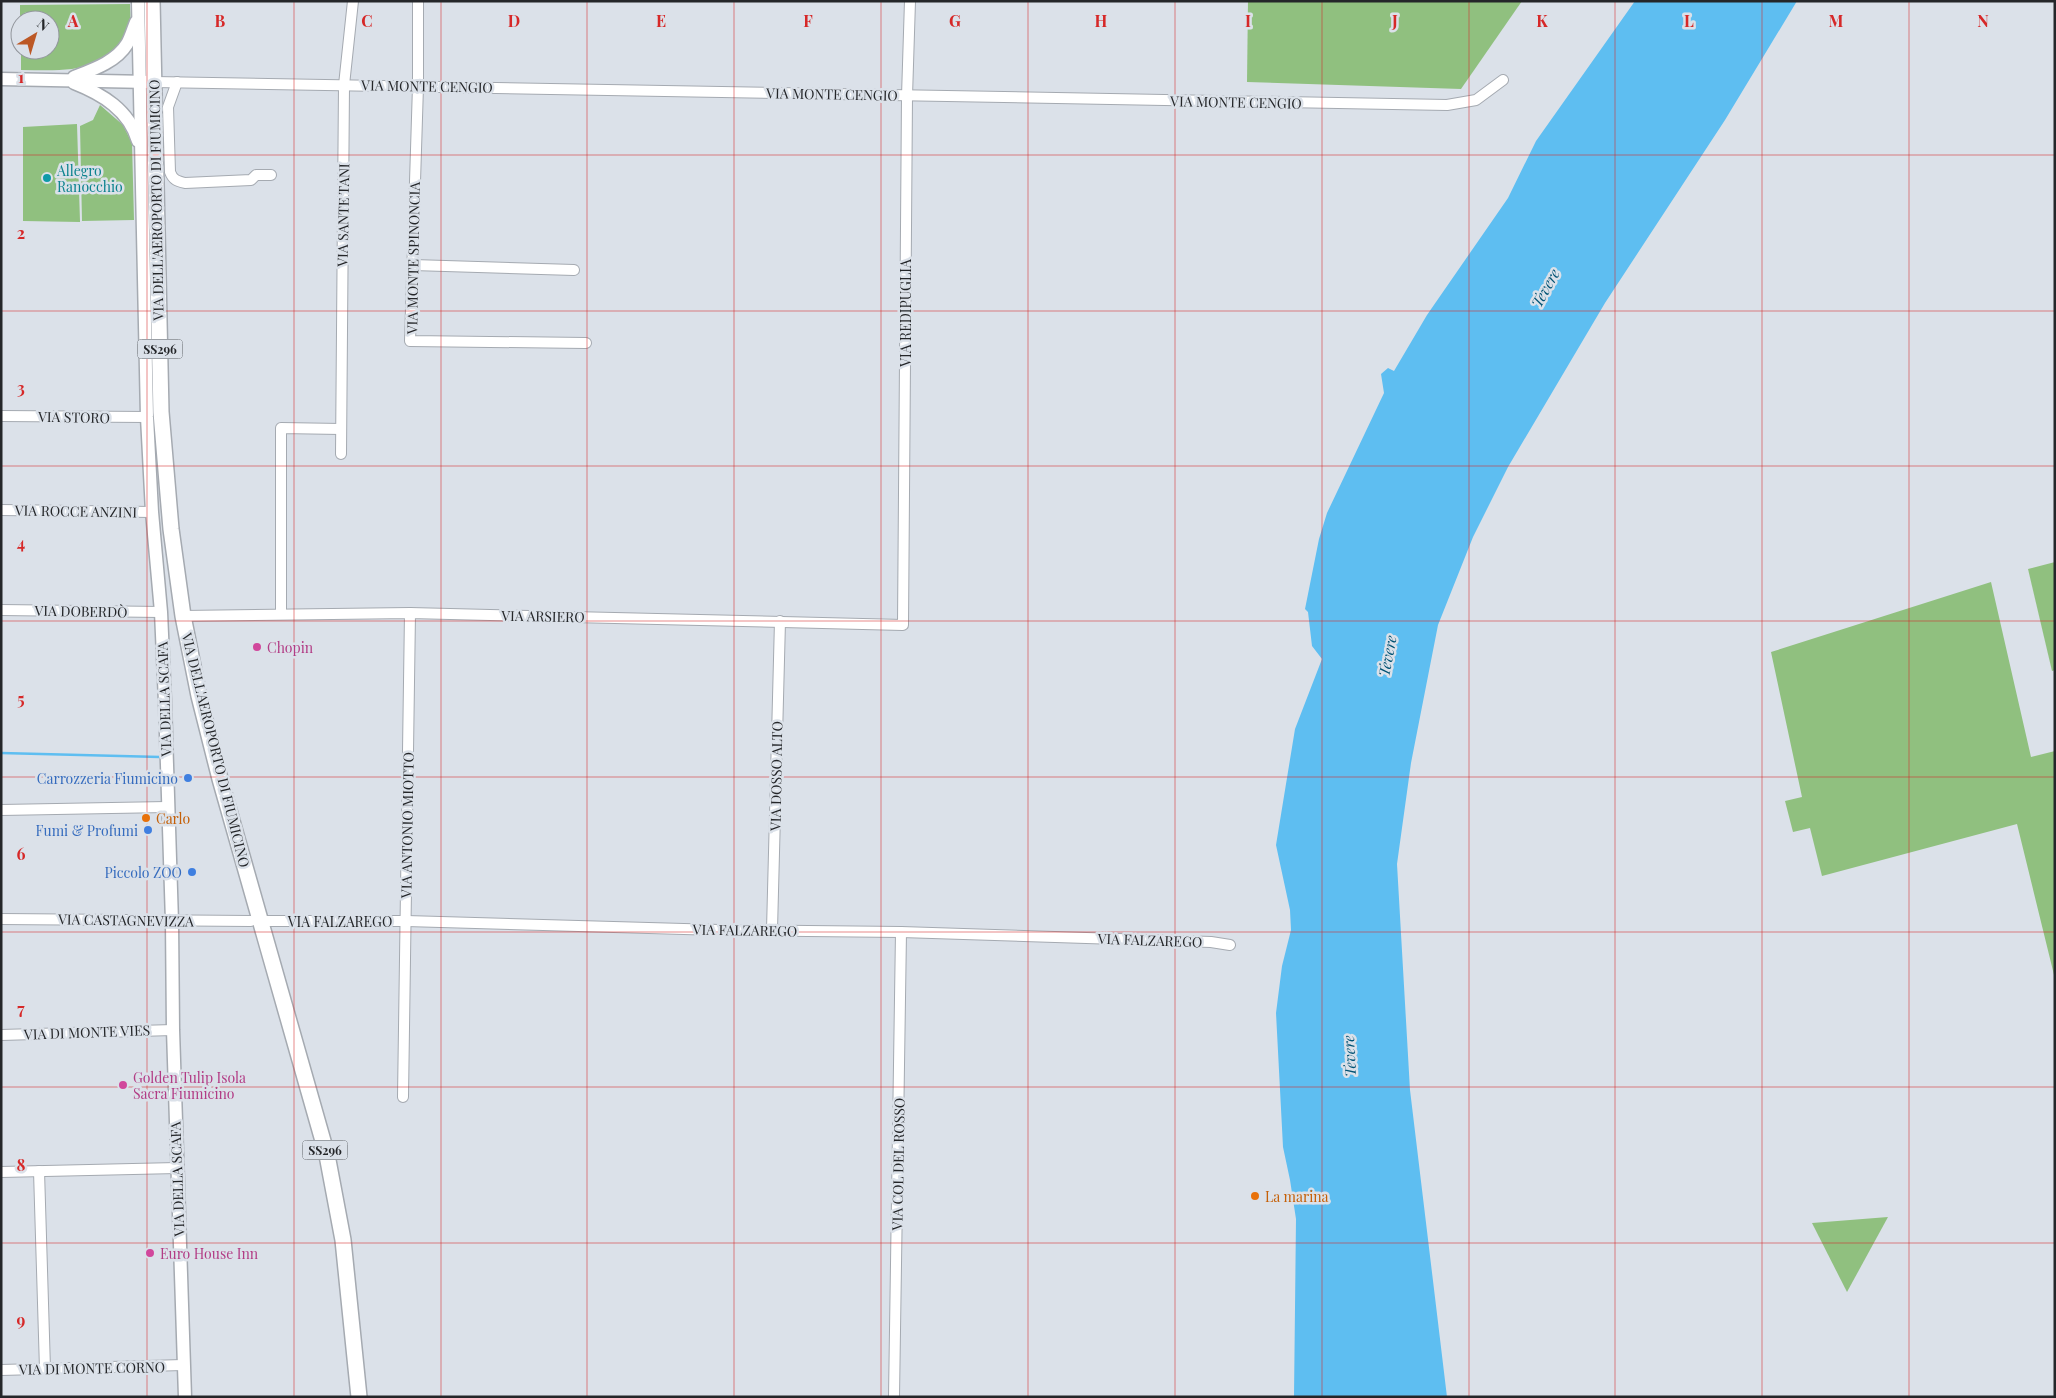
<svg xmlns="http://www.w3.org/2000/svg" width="2056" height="1398" font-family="'Playfair Display',serif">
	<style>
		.green { fill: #90c07f }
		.water { fill: #5ebef1 }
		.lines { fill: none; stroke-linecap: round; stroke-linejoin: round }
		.stream { stroke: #5ebef1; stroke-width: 2.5 }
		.minor-casing { stroke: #a5aab1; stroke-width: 12 }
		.tertiary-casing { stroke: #a5aab1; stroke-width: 15 }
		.primary-casing { stroke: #a5aab1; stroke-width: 18 }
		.minor { stroke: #fff; stroke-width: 10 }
		.tertiary { stroke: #fff; stroke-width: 12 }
		.primary { stroke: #fff; stroke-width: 15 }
		.grid { fill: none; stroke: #d62828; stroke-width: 1; stroke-opacity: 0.55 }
		.culture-dot { fill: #0f9aa8; stroke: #dbe1e9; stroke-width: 2 }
		.hotel-dot { fill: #d1479c; stroke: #dbe1e9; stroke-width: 2 }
		.shop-dot { fill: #3f7fe0; stroke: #dbe1e9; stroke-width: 2 }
		.food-dot { fill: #e8710a; stroke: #dbe1e9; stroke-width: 2 }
		.labels { text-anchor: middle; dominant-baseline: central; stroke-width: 5; stroke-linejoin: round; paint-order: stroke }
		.shield { fill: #dbe1e9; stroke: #5b5e63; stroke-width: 1 }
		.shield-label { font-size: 12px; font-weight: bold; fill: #242629 }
		.street-label { font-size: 14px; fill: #242629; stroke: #dbe1e9 }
		.culture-label { font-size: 14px; fill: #0d838f; stroke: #dbe1e9; text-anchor: start }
		.hotel-label { font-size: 14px; fill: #b23c85; stroke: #dbe1e9; text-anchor: start }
		.shop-label { font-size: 14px; fill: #366cbe; stroke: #dbe1e9; text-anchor: end }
		.food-label { font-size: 14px; fill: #c56008; stroke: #dbe1e9; text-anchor: start }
		.water-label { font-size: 15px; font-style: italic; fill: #005273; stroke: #dbe1e9 }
		.grid-label { font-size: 16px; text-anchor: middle; font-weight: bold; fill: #d62828; stroke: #dbe1e9; stroke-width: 5; stroke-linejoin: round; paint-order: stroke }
	</style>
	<rect width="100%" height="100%" fill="#dbe1e9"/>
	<g class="green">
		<path d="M 1248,1 L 1522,1 L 1461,89 L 1247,82 Z"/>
		<path d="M 130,4 C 130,10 131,17 130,23 C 126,48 94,66 72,69 C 55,71 38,70 21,70 L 21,50 L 50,50 L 50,20 L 20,20 L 20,5 Z"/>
		<path d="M 100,105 L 123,125 L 132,143 L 134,220 L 82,221 L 80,126 L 93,120 Z"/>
		<path d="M 77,124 L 80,222 L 23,221 L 23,127 Z"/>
		<path d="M 2055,562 L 2055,670 L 2052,671 L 2028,569 Z"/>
		<path d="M 1991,582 L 2031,757 L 2055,751 L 2055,979 L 2017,824 L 1822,876 L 1810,828 L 1793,832 L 1785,801 L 1802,797 L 1771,652 Z"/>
		<path d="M 1888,1217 L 1847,1292 L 1812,1223 Z"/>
	</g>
	<path class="water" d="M 1635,1 L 1797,1 L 1725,120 L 1605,303 L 1508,467 L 1473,537 L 1438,625 L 1411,763 L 1397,864 L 1410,1090 L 1447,1397 L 1294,1397 L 1296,1219 L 1290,1180 L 1283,1147 L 1276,1013 L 1282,966 L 1291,930 L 1290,910 L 1276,845 L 1295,729 L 1322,659 L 1312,646 L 1308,612 L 1305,609 L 1319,539 L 1327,513 L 1384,393 L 1381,374 L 1388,368 L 1394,371 L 1427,315 L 1508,198 L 1536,141 Z"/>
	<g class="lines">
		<path class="stream" d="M 1,753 L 160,757"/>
		<g class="minor-casing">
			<g id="minor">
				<path d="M 418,1 L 418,86 L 410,341 L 586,343"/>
				<path d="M 154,82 L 1447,105 L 1476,100 L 1503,80"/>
				<path d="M 177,82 L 168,107 L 170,172 C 173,180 177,181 185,183 L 251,180 L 256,175 L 271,175"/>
				<path d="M 413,265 L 574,270"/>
				<path d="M 1,416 L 147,417"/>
				<path d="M 341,454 L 344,85 L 353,1"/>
				<path d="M 1,510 L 152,512"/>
				<path d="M 1,610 L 161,612"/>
				<path d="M 281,614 L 281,428 L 341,429"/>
				<path d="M 183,616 L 410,613 L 903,625 L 907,96 L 910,1"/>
				<path d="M 1,810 L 167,807"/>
				<path d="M 1,919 L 251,921"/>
				<path d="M 260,921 L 406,921 L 719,930 L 901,932 L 1211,942 L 1230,945"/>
				<path d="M 772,930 L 780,621"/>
				<path d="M 1,1035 L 173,1030"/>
				<path d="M 403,1097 L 410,613"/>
				<path d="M 39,1171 L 45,1369"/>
				<path d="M 1,1172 L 177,1168"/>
				<path d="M 1,1370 L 183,1365"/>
				<path d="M 894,1397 L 901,932"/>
			</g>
		</g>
		<g class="tertiary-casing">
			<g id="tertiary">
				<path d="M 138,1 L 147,417 L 152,512 L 161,612 L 165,702 L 172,922 L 173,1030 L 185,1397"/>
				<path d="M 74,77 C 92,70 116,62 127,44 C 131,37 133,29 136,22"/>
				<path d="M 1,79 L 149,82"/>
				<path d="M 74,83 C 102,94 129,110 138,141"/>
			</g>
		</g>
		<g class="primary-casing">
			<path id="primary" d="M 152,1 L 161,412 L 171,529 L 183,616 L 199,696 L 220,779 L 327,1155 L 343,1240 L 359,1397"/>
		</g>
		<use href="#minor" class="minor"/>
		<use href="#tertiary" class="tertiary"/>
		<use href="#primary" class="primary"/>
	</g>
	<path class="grid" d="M 147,1 L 147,1397M 294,1 L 294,1397M 441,1 L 441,1397M 587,1 L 587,1397M 734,1 L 734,1397M 881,1 L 881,1397M 1028,1 L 1028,1397M 1175,1 L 1175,1397M 1322,1 L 1322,1397M 1469,1 L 1469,1397M 1615,1 L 1615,1397M 1762,1 L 1762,1397M 1909,1 L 1909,1397M 1,155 L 2055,155M 1,311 L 2055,311M 1,466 L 2055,466M 1,621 L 2055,621M 1,777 L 2055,777M 1,932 L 2055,932M 1,1087 L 2055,1087M 1,1243 L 2055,1243"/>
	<circle class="culture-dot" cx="47" cy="178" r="5"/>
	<g class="hotel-dot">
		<circle cx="257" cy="647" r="5"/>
		<circle cx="123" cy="1085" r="5"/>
		<circle cx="150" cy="1253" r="5"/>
	</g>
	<g class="shop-dot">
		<circle cx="188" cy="778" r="5"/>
		<circle cx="148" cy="830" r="5"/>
		<circle cx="192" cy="872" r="5"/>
	</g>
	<g class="food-dot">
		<circle cx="146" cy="818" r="5"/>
		<circle cx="1255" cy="1196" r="5"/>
	</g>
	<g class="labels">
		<g class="shield">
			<rect x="137.5" y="339.5" width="45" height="19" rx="4"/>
			<rect x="302.5" y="1140.5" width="45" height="19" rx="4"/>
		</g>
		<g class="shield-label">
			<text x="160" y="349">SS296</text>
			<text x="325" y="1150">SS296</text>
		</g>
		<g class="street-label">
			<text transform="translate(427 86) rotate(1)">VIA MONTE CENGIO</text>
			<text transform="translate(832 94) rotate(1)">VIA MONTE CENGIO</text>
			<text transform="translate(1236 102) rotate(1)">VIA MONTE CENGIO</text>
			<text transform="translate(156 200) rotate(-91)">VIA DELL'AEROPORTO DI FIUMICINO</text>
			<text transform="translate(343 215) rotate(-89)">VIA SANTE TANI</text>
			<text transform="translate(413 258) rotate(-89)">VIA MONTE SPINONCIA</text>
			<text transform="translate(905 313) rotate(-90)">VIA REDIPUGLIA</text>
			<text transform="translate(74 417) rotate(1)">VIA STORO</text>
			<text transform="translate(76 511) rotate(1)">VIA ROCCE ANZINI</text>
			<text transform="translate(81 611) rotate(1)">VIA DOBERDÒ</text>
			<text transform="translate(543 616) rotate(1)">VIA ARSIERO</text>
			<text transform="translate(164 699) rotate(-92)">VIA DELLA SCAFA</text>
			<text transform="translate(216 750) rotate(76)">VIA DELL'AEROPORTO DI FIUMICINO</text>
			<text transform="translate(776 776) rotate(-89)">VIA DOSSO ALTO</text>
			<text transform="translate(407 825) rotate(-89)">VIA ANTONIO MIOTTO</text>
			<text transform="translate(126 920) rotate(1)">VIA CASTAGNEVIZZA</text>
			<text x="340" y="921">VIA FALZAREGO</text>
			<text transform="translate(745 930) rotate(1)">VIA FALZAREGO</text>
			<text transform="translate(1150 940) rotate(2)">VIA FALZAREGO</text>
			<text transform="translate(87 1032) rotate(-2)">VIA DI MONTE VIES</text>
			<text transform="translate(898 1164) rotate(-89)">VIA COL DEL ROSSO</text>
			<text transform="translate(177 1179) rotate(-92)">VIA DELLA SCAFA</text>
			<text transform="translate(92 1368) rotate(-1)">VIA DI MONTE CORNO</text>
		</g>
		<g class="culture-label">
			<text x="57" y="170">Allegro<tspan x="57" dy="16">Ranocchio</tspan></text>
		</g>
		<g class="hotel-label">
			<text x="267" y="647">Chopin</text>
			<text x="133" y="1077">Golden Tulip Isola<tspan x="133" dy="16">Sacra Fiumicino</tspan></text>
			<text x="160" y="1253">Euro House Inn</text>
		</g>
		<g class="shop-label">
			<text x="178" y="778">Carrozzeria Fiumicino</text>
			<text x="138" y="830">Fumi &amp; Profumi</text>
			<text x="182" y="872">Piccolo ZOO</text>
		</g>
		<g class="food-label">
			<text x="156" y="818">Carlo</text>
			<text x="1265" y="1196">La marina</text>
		</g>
		<g class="water-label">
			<text transform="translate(1545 288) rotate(-61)">Tevere</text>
			<text transform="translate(1387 656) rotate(-79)">Tevere</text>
			<text transform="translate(1349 1056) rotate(-93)">Tevere</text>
		</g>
	</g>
	<g class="grid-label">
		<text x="73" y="27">A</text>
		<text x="220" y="27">B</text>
		<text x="367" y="27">C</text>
		<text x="514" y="27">D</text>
		<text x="661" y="27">E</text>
		<text x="808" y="27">F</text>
		<text x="955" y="27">G</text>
		<text x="1101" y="27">H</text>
		<text x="1248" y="27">I</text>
		<text x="1395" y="27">J</text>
		<text x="1542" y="27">K</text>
		<text x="1689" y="27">L</text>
		<text x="1836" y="27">M</text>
		<text x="1983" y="27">N</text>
		<text x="21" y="83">1</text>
		<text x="21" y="239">2</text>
		<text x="21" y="394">3</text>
		<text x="21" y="549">4</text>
		<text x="21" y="705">5</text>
		<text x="21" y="860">6</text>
		<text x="21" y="1015">7</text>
		<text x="21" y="1171">8</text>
		<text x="21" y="1326">9</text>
	</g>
	<rect width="2056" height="1398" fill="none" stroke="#242629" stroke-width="5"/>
	<g transform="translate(35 35) rotate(38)"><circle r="24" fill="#dbe1e9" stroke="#92969c"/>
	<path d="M0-4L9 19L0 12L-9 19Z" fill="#bc5825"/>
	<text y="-8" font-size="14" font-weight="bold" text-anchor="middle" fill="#242629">N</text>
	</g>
</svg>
